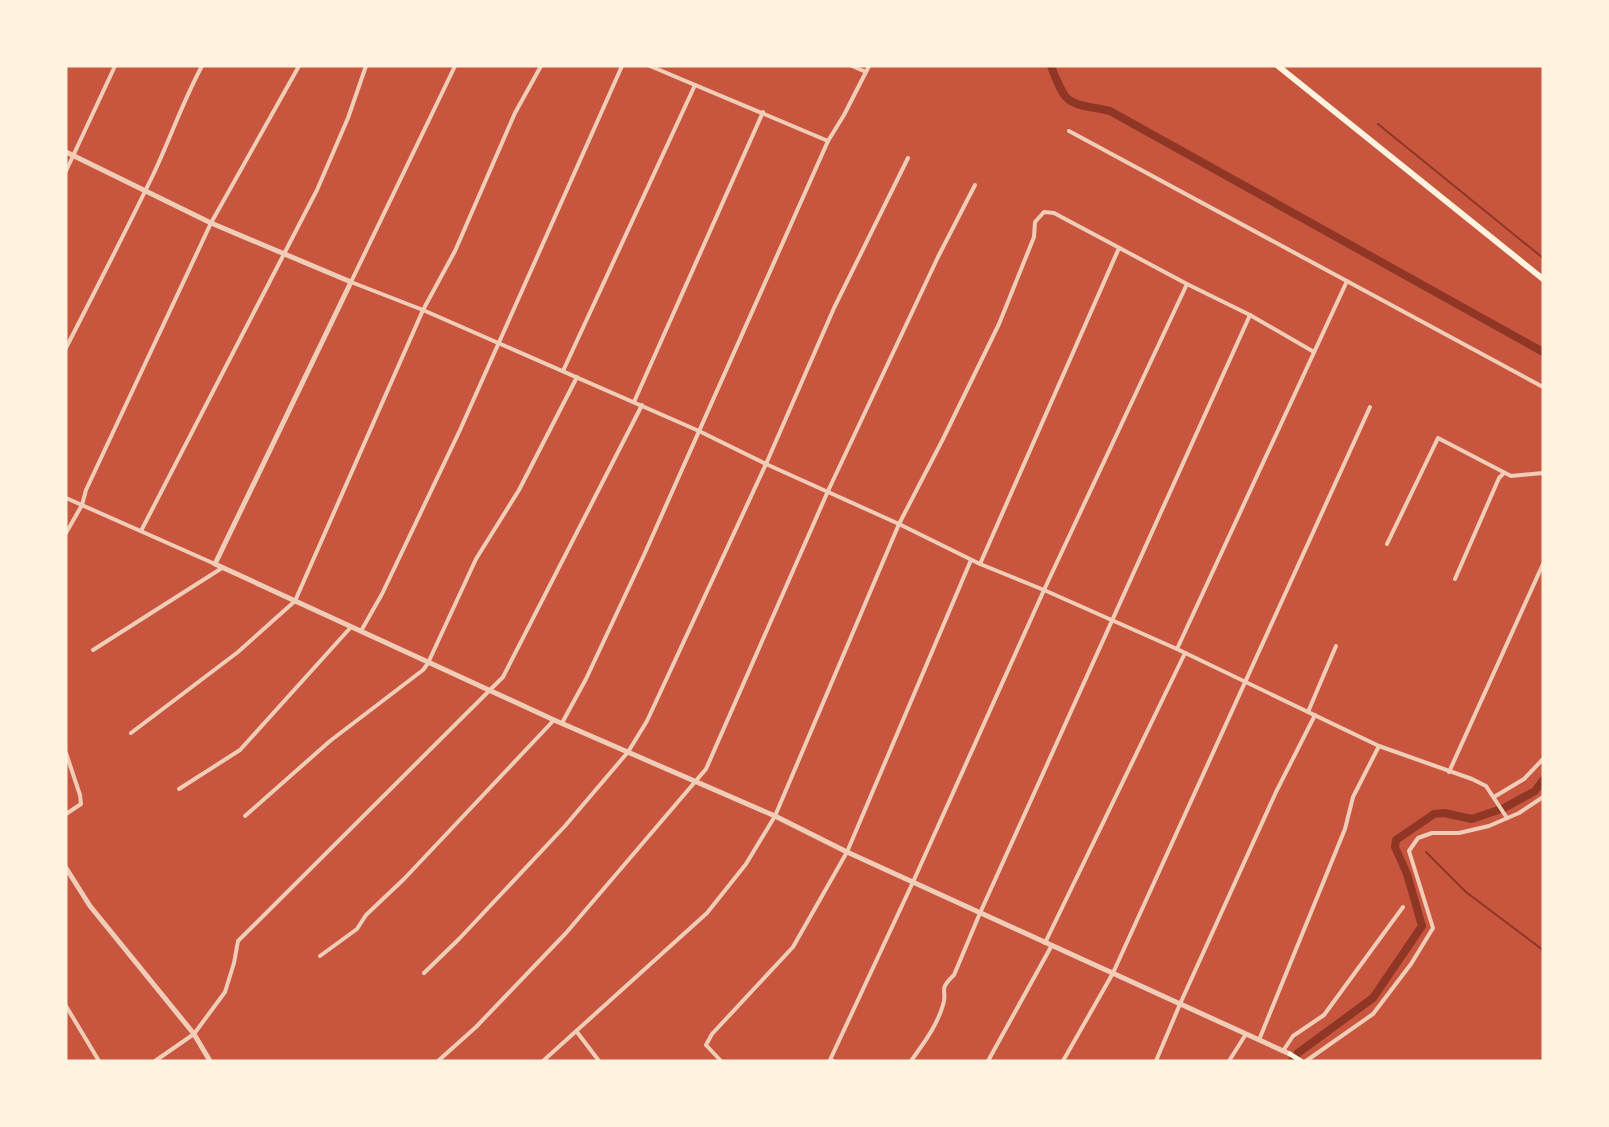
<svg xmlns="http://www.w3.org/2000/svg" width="1609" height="1127" font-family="'Public Sans',sans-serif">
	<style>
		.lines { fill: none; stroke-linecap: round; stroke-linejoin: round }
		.stream { stroke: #8f3625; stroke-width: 2 }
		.canal { stroke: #8f3625; stroke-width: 8 }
		.minor { stroke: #f1ccb7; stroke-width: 4 }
		.tertiary { stroke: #f1ccb7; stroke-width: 5 }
		.secondary { stroke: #fff3e0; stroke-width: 5 }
		.primary { stroke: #fff3e0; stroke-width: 6 }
	</style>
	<rect width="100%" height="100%" fill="#c8553d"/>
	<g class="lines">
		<g class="stream">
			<path d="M 1378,124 L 1543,258"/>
			<path d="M 1426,852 L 1466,892 L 1543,950"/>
		</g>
		<g class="canal">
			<path d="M 1051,66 C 1067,108 1067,102 1110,111 L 1543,352"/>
			<path d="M 1292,1061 L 1298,1053 L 1373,998 L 1422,926 L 1407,874 L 1395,847 L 1396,840 L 1434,814 L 1444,813 L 1472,819 L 1504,808 L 1535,791 L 1543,780"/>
		</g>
		<g class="minor">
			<path d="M 455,66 L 351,282 L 423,310 L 699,431 L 766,464 L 899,524 L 980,564 L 1044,590 L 1177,649 L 1379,746 L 1472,779 L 1486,786 L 1507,818"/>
			<path d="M 650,66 L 828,141"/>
			<path d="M 852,66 L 866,72"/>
			<path d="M 1069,131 L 1543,387"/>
			<path d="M 66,171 L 115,66"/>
			<path d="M 66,348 C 95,291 125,233 153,175 C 170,139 183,101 202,66"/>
			<path d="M 563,371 L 695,85"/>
			<path d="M 634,402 L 763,112"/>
			<path d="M 66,498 L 215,564"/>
			<path d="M 141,531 L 317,190 L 348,118 L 366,66"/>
			<path d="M 66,533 L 82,505 L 86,490 L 211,223 L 299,66"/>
			<path d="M 1387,544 L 1438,438 L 1511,476 L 1543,473"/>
			<path d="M 980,564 L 1119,248"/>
			<path d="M 1455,579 L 1499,478 L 1504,473"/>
			<path d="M 361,631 L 382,594 L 460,430 L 622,66"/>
			<path d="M 1177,649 L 1347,281"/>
			<path d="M 93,650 L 222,568"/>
			<path d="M 1308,712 L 1336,646"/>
			<path d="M 562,723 L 586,679 L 644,555 L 828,141 L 844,115 L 869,66"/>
			<path d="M 131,733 L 238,652 L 295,601 L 423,310 L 455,251 L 515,113 L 541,66"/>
			<path d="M 66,753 L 80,795 L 81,804 L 66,814"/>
			<path d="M 1449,772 L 1543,564"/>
			<path d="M 179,789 L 240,750 L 351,627"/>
			<path d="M 1494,797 L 1524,779 L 1543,759"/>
			<path d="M 245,816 L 330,741 L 423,670 L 428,663 L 476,559 L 519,490 L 577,377"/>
			<path d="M 1045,943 L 1185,653"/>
			<path d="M 320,956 L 357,929 L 366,915 L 404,879 L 554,720"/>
			<path d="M 424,973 L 459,939 L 565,826 L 628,752 L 647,721 L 766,464 L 834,308 L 908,158"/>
			<path d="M 66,1006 L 99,1061"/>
			<path d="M 577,1032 L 599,1061"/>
			<path d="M 1259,1040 L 1345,829 L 1353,797 L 1379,746"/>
			<path d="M 1283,1051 L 1293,1036 L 1324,1015 L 1403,907"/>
			<path d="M 155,1061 L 194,1034 L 225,992 L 234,963 L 238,941 L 503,677 L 642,405"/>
			<path d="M 438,1061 L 476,1027 L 566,933 L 706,769 L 828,491 L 938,257 L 975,185"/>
			<path d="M 543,1061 L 707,913 L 746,864 L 775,816 L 899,524 L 943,439 L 999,324 L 1034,237 L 1035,222 L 1044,212 L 1054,213 L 1187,284 L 1250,315 L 1314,352"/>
			<path d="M 721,1061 L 706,1045 L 712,1034 L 793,947 L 847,852 L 971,560"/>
			<path d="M 833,1061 L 830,1060 L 913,882 L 1044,590 L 1187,284"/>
			<path d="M 911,1061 C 923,1044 937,1026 943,1005 C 948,990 937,991 954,975 L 980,913 L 1250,315"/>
			<path d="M 988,1061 L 1052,945"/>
			<path d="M 1063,1061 L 1113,973 L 1370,407"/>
			<path d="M 1156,1061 L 1180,1004 L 1276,792 L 1315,715"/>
			<path d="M 1229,1061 L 1246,1034"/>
			<path d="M 1306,1061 L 1373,1014 L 1411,964 L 1433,928 L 1409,851 L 1418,838 L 1432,833 L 1459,833 L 1489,826 L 1519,813 L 1543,797"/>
		</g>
		<g class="tertiary">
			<path d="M 66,152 L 211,223 L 351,282 L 215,564 L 554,720 L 775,816 L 847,852 L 1290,1054"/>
			<path d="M 66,868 L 90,906 L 194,1034 L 210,1061"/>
		</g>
		<path class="secondary" d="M 1290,1054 L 1301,1061"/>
		<path class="primary" d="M 1278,66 L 1543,279"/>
	</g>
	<rect width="1609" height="1127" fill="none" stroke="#fff3e0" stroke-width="135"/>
</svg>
